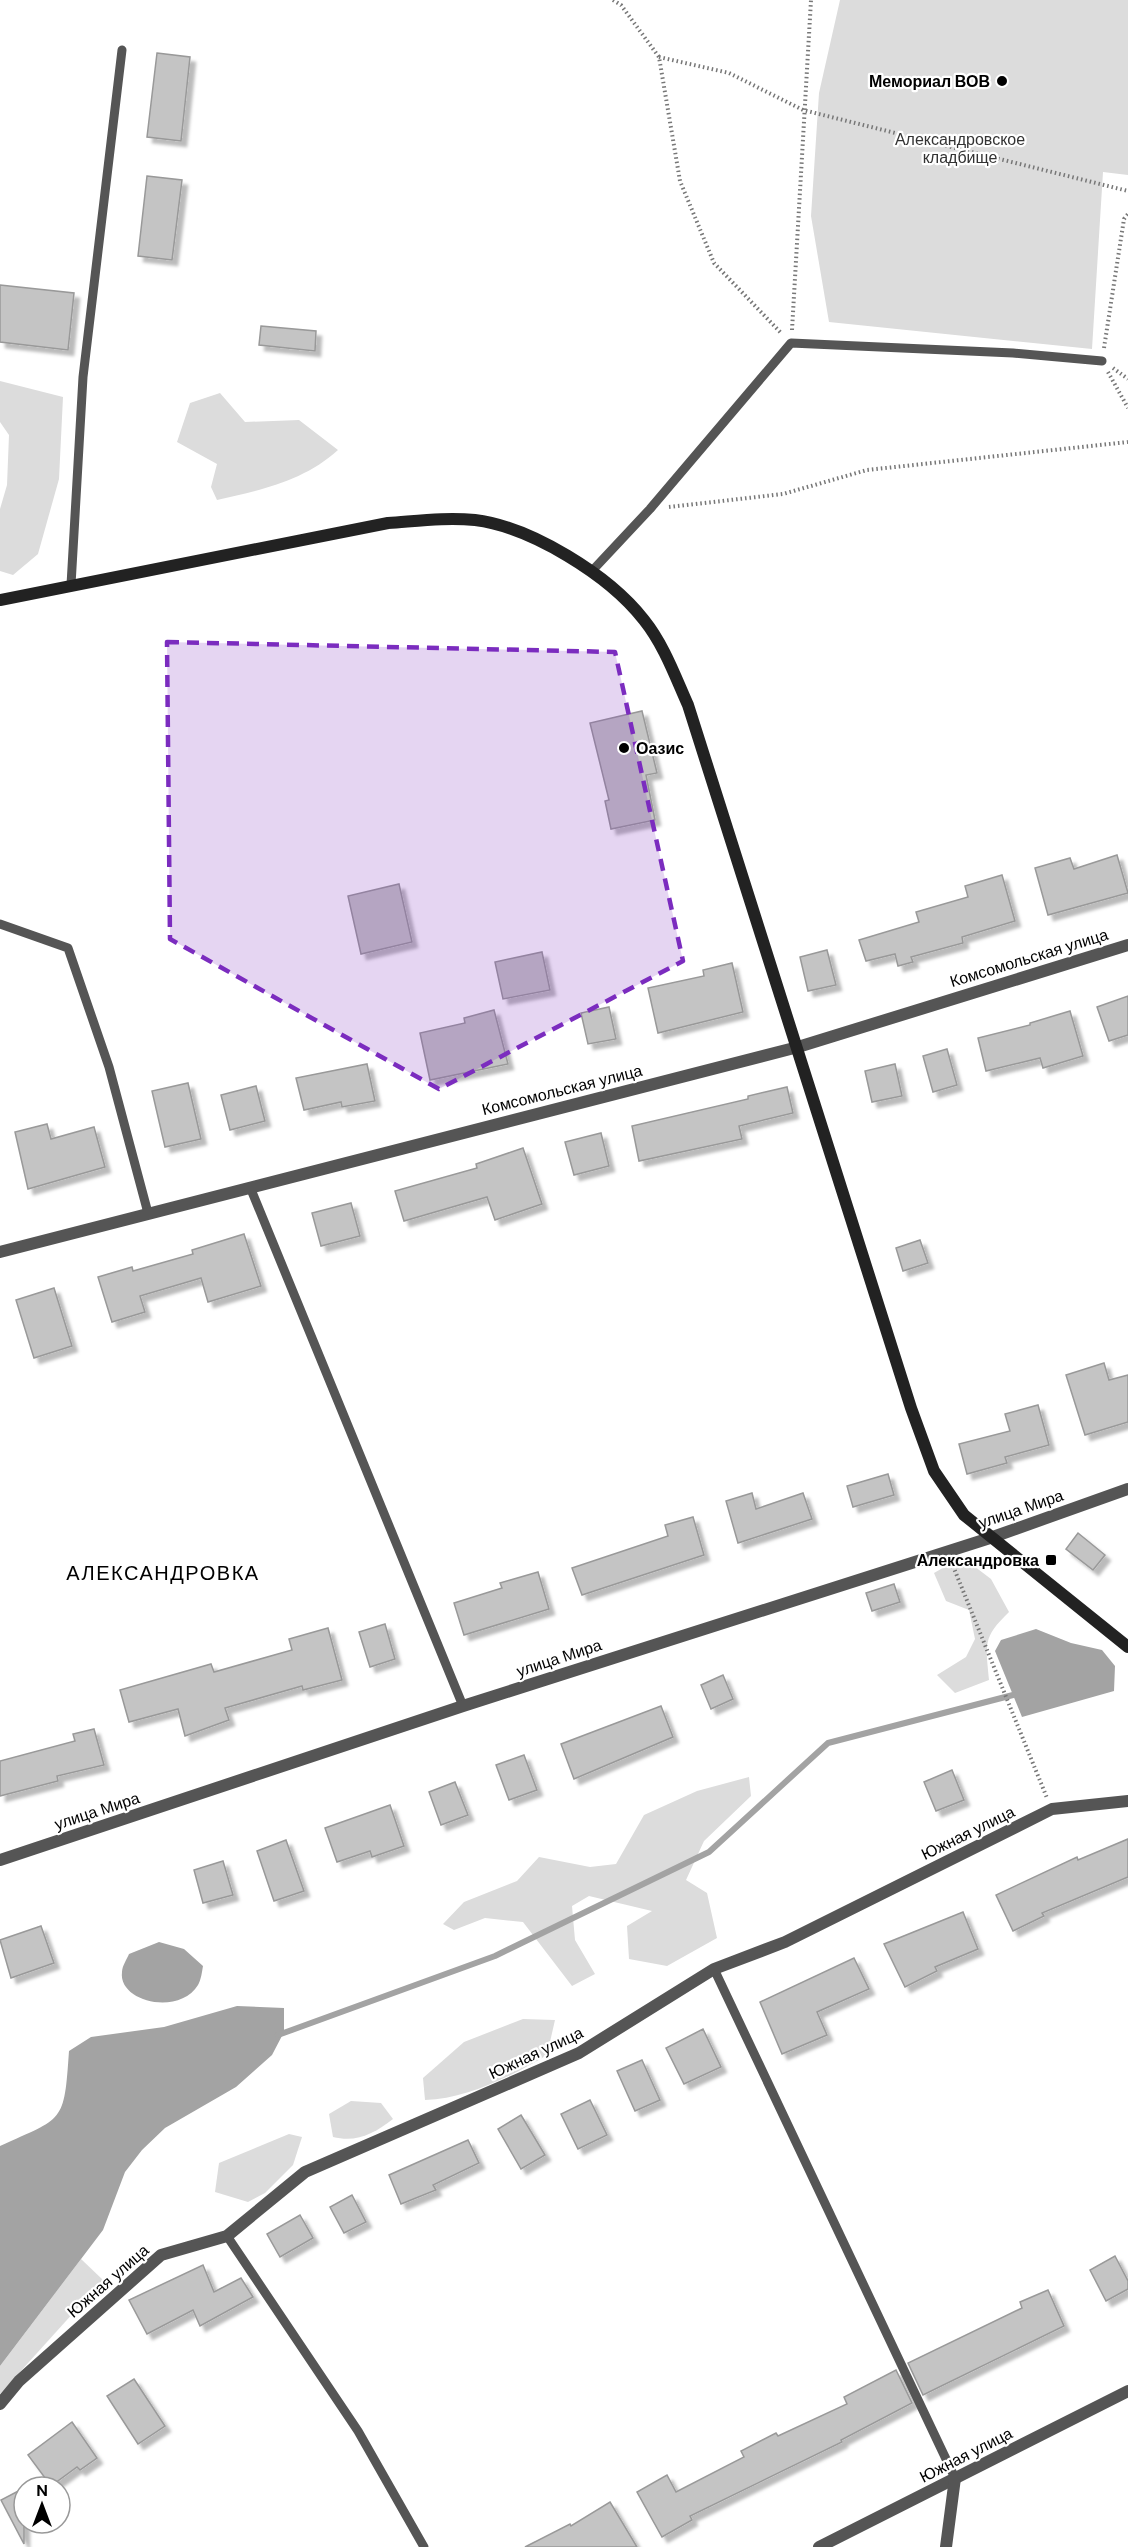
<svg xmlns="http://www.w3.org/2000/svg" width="1128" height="2547" font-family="'DM Sans',sans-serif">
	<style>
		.green { fill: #dcdcdc }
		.water { fill: #a3a3a3 }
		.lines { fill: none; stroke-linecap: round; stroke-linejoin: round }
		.stream { stroke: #a3a3a3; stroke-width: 6 }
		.building { fill: #c4c4c4; stroke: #999; stroke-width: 1.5; filter: url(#shadow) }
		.path { stroke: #777; stroke-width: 4; stroke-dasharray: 1.5 3; stroke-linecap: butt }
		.service { stroke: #555; stroke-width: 9 }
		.minor { stroke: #555; stroke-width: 12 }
		.secondary { stroke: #222; stroke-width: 12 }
		.marked { fill: #7b2cbf; fill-opacity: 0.2; stroke: #7b2cbf; stroke-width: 4.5; stroke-dasharray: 12 8; stroke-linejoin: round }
		.poi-dot { fill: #000; stroke: #fff; stroke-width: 2 }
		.labels { text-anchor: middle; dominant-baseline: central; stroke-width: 4.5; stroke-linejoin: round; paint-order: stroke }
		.poi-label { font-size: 16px; font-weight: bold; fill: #000; stroke: #fff; text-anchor: end }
		.park-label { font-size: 16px; fill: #333; stroke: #fff }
		.street-label { font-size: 16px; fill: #000; stroke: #fff }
		.quarter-label { font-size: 20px; letter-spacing: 1.5px; fill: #000; stroke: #fff }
	</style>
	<defs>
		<filter id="shadow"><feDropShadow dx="5.5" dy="5.5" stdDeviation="1.5" flood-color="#0004"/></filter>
	</defs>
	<rect width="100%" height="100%" fill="#fff"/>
	<g class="green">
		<path d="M 840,0 L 1128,0 L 1128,175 L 1103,172 L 1092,349 L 829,322 L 811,216 L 819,93 Z"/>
		<path d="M 0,381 L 63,397 L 59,479 L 38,554 L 13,575 L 0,571 L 0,509 L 7,485 L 9,435 L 0,422 Z"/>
		<path d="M 220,393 L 245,422 L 299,420 L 338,450 C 304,481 261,490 217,500 L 211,487 L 217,464 L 177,442 L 190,403 Z"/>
		<path d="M 962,1557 L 991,1579 L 1009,1612 C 982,1638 986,1644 989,1680 L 955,1693 L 937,1675 L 966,1657 L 975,1639 L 969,1610 L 946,1601 L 934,1573 Z"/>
		<path d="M 749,1777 L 751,1796 L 704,1841 L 686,1880 L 707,1893 L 717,1938 L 667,1966 L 629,1959 L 627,1926 L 652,1911 L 589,1896 L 572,1906 L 575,1940 L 595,1974 L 572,1986 L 523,1922 L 485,1918 L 454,1930 L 443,1924 L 464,1902 L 517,1881 L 539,1857 L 590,1867 L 616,1864 L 644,1815 L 697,1791 Z"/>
		<path d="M 523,2019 L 555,2020 L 547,2055 C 512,2076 467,2099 425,2100 L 423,2078 L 464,2042 Z"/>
		<path d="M 351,2101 L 381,2103 L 393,2119 C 375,2133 357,2143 333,2137 L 329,2114 Z"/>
		<path d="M 289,2134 L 302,2137 L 293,2165 L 265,2193 L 248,2202 L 215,2192 L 219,2163 Z"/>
		<path d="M 81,2259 L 103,2280 L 0,2394 L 0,2366 Z"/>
	</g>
	<g class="water">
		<path d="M 1036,1629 L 1071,1643 L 1102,1650 L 1115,1666 L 1114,1691 L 1022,1717 L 995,1651 L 1001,1640 Z"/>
		<path d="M 159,1942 L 184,1949 L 203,1966 C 202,1972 201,1980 198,1985 C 179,2016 118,2002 122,1972 C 122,1966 127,1959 129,1954 Z"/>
		<path d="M 237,2006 L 284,2008 L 284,2032 L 272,2055 L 236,2087 L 165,2128 L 142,2150 L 125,2172 L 103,2230 L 0,2366 L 0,2146 C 64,2117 64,2124 69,2051 L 91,2037 L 164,2027 Z"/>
	</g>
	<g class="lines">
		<path class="stream" d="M 278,2035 L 495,1956 L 709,1852 L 828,1743 L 1013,1695"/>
	</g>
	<g class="building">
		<path d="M 157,53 L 190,57 L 181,141 L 147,137 Z"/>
		<path d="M 147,176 L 182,180 L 172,260 L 138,256 Z"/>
		<path d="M 0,285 L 74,293 L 68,350 L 0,342 Z"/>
		<path d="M 261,326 L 316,331 L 315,351 L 259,345 Z"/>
		<path d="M 642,711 L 657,773 L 646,775 L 655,820 L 611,829 L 605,801 L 609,800 L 590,723 Z"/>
		<path d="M 1117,855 L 1128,893 L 1048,915 L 1035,868 L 1070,858 L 1074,869 Z"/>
		<path d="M 1002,875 L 1015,921 L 962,937 L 963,943 L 911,957 L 913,962 L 898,966 L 895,954 L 866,961 L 859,940 L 919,922 L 916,912 L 968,897 L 965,886 Z"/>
		<path d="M 399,884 L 412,942 L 361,954 L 348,896 Z"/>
		<path d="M 827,950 L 836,985 L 808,991 L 800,957 Z"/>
		<path d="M 542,952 L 550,990 L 503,999 L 495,962 Z"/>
		<path d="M 732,963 L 743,1012 L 658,1033 L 648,988 L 704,976 L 703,970 Z"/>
		<path d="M 1128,996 L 1128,1035 L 1109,1041 L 1097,1007 Z"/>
		<path d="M 609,1007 L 616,1039 L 588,1044 L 581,1013 Z"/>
		<path d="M 494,1010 L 508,1064 L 430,1080 L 420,1033 L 465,1023 L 464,1018 Z"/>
		<path d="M 1070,1011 L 1083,1056 L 1043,1068 L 1040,1058 L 986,1071 L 978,1038 L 1030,1025 L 1030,1023 Z"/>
		<path d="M 947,1049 L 957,1085 L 933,1092 L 923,1056 Z"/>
		<path d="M 367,1064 L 375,1101 L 342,1107 L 341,1102 L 304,1110 L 296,1078 Z"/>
		<path d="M 895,1064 L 902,1096 L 872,1102 L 865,1071 Z"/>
		<path d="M 188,1083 L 201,1139 L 165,1147 L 152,1091 Z"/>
		<path d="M 256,1086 L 265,1121 L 230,1130 L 221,1095 Z"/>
		<path d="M 787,1087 L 793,1113 L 739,1126 L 742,1139 L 639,1161 L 632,1126 L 748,1099 L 748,1096 Z"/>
		<path d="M 47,1124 L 51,1139 L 94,1127 L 105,1167 L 28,1189 L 15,1132 Z"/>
		<path d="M 601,1133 L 609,1166 L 574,1175 L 565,1142 Z"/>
		<path d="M 523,1148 L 542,1204 L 495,1220 L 487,1197 L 404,1221 L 395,1191 L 477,1168 L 476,1164 Z"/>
		<path d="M 351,1203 L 360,1236 L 321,1246 L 312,1213 Z"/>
		<path d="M 244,1234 L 261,1286 L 208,1302 L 201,1278 L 140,1296 L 145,1312 L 112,1322 L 98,1277 L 132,1267 L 133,1271 L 193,1254 L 192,1250 Z"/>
		<path d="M 920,1240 L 928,1263 L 903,1271 L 896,1248 Z"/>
		<path d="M 54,1288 L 72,1346 L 34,1358 L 16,1300 Z"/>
		<path d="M 1104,1363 L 1109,1380 L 1128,1375 L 1128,1422 L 1085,1435 L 1066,1375 Z"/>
		<path d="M 1038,1405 L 1049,1445 L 1005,1457 L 1007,1463 L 967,1474 L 959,1444 L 1010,1431 L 1005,1414 Z"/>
		<path d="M 888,1474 L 894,1495 L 853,1507 L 847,1486 Z"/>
		<path d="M 752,1493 L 756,1509 L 803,1493 L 812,1519 L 738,1543 L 726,1501 Z"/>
		<path d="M 693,1517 L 704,1555 L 582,1595 L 572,1568 L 668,1536 L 665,1525 Z"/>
		<path d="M 1078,1533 L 1105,1555 L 1093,1570 L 1066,1549 Z"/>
		<path d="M 538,1572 L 549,1609 L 464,1635 L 454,1603 L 502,1588 L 500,1583 Z"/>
		<path d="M 894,1584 L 900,1602 L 872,1611 L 866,1593 Z"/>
		<path d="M 385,1624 L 395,1659 L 370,1667 L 359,1632 Z"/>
		<path d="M 328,1628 L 342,1680 L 303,1690 L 302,1686 L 225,1708 L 229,1720 L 185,1736 L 178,1709 L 129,1722 L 120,1690 L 211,1664 L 214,1672 L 292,1650 L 289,1639 Z"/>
		<path d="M 723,1675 L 733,1699 L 711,1709 L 701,1685 Z"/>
		<path d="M 661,1706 L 673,1737 L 574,1779 L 561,1744 Z"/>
		<path d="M 94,1729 L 104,1765 L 57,1776 L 58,1781 L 0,1796 L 0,1761 L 75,1741 L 73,1734 Z"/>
		<path d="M 524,1755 L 537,1790 L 509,1800 L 496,1765 Z"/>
		<path d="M 952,1770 L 964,1800 L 936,1811 L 924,1782 Z"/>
		<path d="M 455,1782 L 468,1815 L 441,1825 L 429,1792 Z"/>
		<path d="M 390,1805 L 404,1846 L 372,1857 L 370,1851 L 337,1862 L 325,1828 Z"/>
		<path d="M 1128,1839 L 1128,1877 L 1042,1913 L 1044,1916 L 1013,1931 L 996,1895 L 1077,1857 L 1078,1860 Z"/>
		<path d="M 286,1840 L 304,1891 L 274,1901 L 257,1851 Z"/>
		<path d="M 223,1861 L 233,1895 L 203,1903 L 194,1870 Z"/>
		<path d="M 963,1912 L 978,1949 L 935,1967 L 937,1971 L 905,1987 L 884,1944 Z"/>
		<path d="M 41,1926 L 54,1963 L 11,1978 L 0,1940 Z"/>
		<path d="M 854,1958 L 869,1989 L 817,2012 L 827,2035 L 782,2054 L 760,2002 Z"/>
		<path d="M 703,2029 L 721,2067 L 684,2084 L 666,2048 Z"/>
		<path d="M 642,2060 L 660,2100 L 635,2111 L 617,2071 Z"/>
		<path d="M 590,2100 L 607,2135 L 578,2149 L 561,2114 Z"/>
		<path d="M 521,2115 L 545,2155 L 521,2169 L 498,2129 Z"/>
		<path d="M 468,2140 L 479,2163 L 433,2185 L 436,2190 L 401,2204 L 389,2175 Z"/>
		<path d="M 352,2195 L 366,2222 L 344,2233 L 330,2207 Z"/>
		<path d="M 300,2215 L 313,2238 L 280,2257 L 267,2234 Z"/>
		<path d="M 1115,2256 L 1128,2281 L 1128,2289 L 1106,2301 L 1090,2270 Z"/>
		<path d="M 203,2265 L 214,2292 L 241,2278 L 253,2297 L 200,2326 L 193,2310 L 147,2334 L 129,2300 Z"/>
		<path d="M 1048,2290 L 1064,2326 L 923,2395 L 908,2363 L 1022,2308 L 1020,2302 Z"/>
		<path d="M 896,2370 L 912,2403 L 841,2440 L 842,2442 L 690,2516 L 692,2520 L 662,2537 L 637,2492 L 667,2475 L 676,2492 L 744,2457 L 741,2451 L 776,2433 L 778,2436 L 847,2404 L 844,2397 Z"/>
		<path d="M 134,2379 L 165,2426 L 138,2444 L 107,2396 Z"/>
		<path d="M 72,2422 L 97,2458 L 80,2470 L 77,2467 L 51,2486 L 28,2455 Z"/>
		<path d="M 24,2488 L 24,2544 L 1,2500 Z"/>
		<path d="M 610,2502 L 637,2547 L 525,2547 L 570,2524 L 571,2526 Z"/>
	</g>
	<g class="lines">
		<g class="path">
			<path d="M 613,0 L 621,5 L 659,57 L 680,181 L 714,263 L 782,334"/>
			<path d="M 659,57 L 729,73 L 803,110 L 1128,191"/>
			<path d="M 792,330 L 811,0"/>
			<path d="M 1104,348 L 1124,219 L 1128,214"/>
			<path d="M 1113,368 L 1128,379"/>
			<path d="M 1108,372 L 1128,408"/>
			<path d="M 669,507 L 783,494 L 867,470 L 1128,442"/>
			<path d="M 953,1566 L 1047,1798"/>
		</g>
		<g class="service">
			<path d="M 591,572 L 650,509 L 791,343 L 1013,353 L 1102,361"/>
			<path d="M 71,585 L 83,377 L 122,50"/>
			<path d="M 0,924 L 68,948 L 109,1067 L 148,1213"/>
			<path d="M 250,1187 L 463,1706"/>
			<path d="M 714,1969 L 955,2478"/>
			<path d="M 227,2236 L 358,2431 L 424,2547"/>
		</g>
		<g class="minor">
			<path d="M 0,1252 L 798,1047 L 1128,945"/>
			<path d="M 0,1860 L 463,1706 L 990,1538 L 1128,1489"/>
			<path d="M 0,2404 L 19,2381 L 161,2255 L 227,2236 L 305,2172 L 579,2053 L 714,1969 L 785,1942 L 1052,1809 L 1128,1801"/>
			<path d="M 819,2547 L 1128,2391"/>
			<path d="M 946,2547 L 955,2478"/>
		</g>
		<path class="secondary" d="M 0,600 L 388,523 C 417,521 446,517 475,520 C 531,527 609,575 644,620 C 664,645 675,676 688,705 L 911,1408 L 934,1471 L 964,1515 L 1128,1647"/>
	</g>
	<path class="marked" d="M 167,642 L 615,652 L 683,961 L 439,1089 L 170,939 Z"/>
	<g class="poi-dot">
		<circle cx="1002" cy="81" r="6"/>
		<circle cx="624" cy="748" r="6"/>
		<rect x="1045" y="1554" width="12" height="12" rx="3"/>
	</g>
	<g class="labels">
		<g class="poi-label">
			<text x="990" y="81">Мемориал ВОВ</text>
			<text x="636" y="748" text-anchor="start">Оазис</text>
			<text x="1039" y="1560">Александровка</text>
		</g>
		<g class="park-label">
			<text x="960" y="139">Александровское<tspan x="960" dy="18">кладбище</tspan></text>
		</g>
		<g class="street-label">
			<text transform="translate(1029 958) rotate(-17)">Комсомольская улица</text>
			<text transform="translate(562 1090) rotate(-14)">Комсомольская улица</text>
			<text transform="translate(1021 1509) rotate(-19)">улица Мира</text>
			<text transform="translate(559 1658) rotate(-18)">улица Мира</text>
			<text transform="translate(97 1811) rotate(-18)">улица Мира</text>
			<text transform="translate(968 1833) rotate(-26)">Южная улица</text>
			<text transform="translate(536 2053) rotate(-25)">Южная улица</text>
			<text transform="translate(108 2281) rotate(-41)">Южная улица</text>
			<text transform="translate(966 2455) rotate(-27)">Южная улица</text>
		</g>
		<g class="quarter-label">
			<text x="163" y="1573">АЛЕКСАНДРОВКА</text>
		</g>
	</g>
	<g transform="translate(42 2505)"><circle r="28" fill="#ffffff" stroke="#999999" stroke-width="1.5"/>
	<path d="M0-4.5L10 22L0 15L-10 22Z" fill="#000000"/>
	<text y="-9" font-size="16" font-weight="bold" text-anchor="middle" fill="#000000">N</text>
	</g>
</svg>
